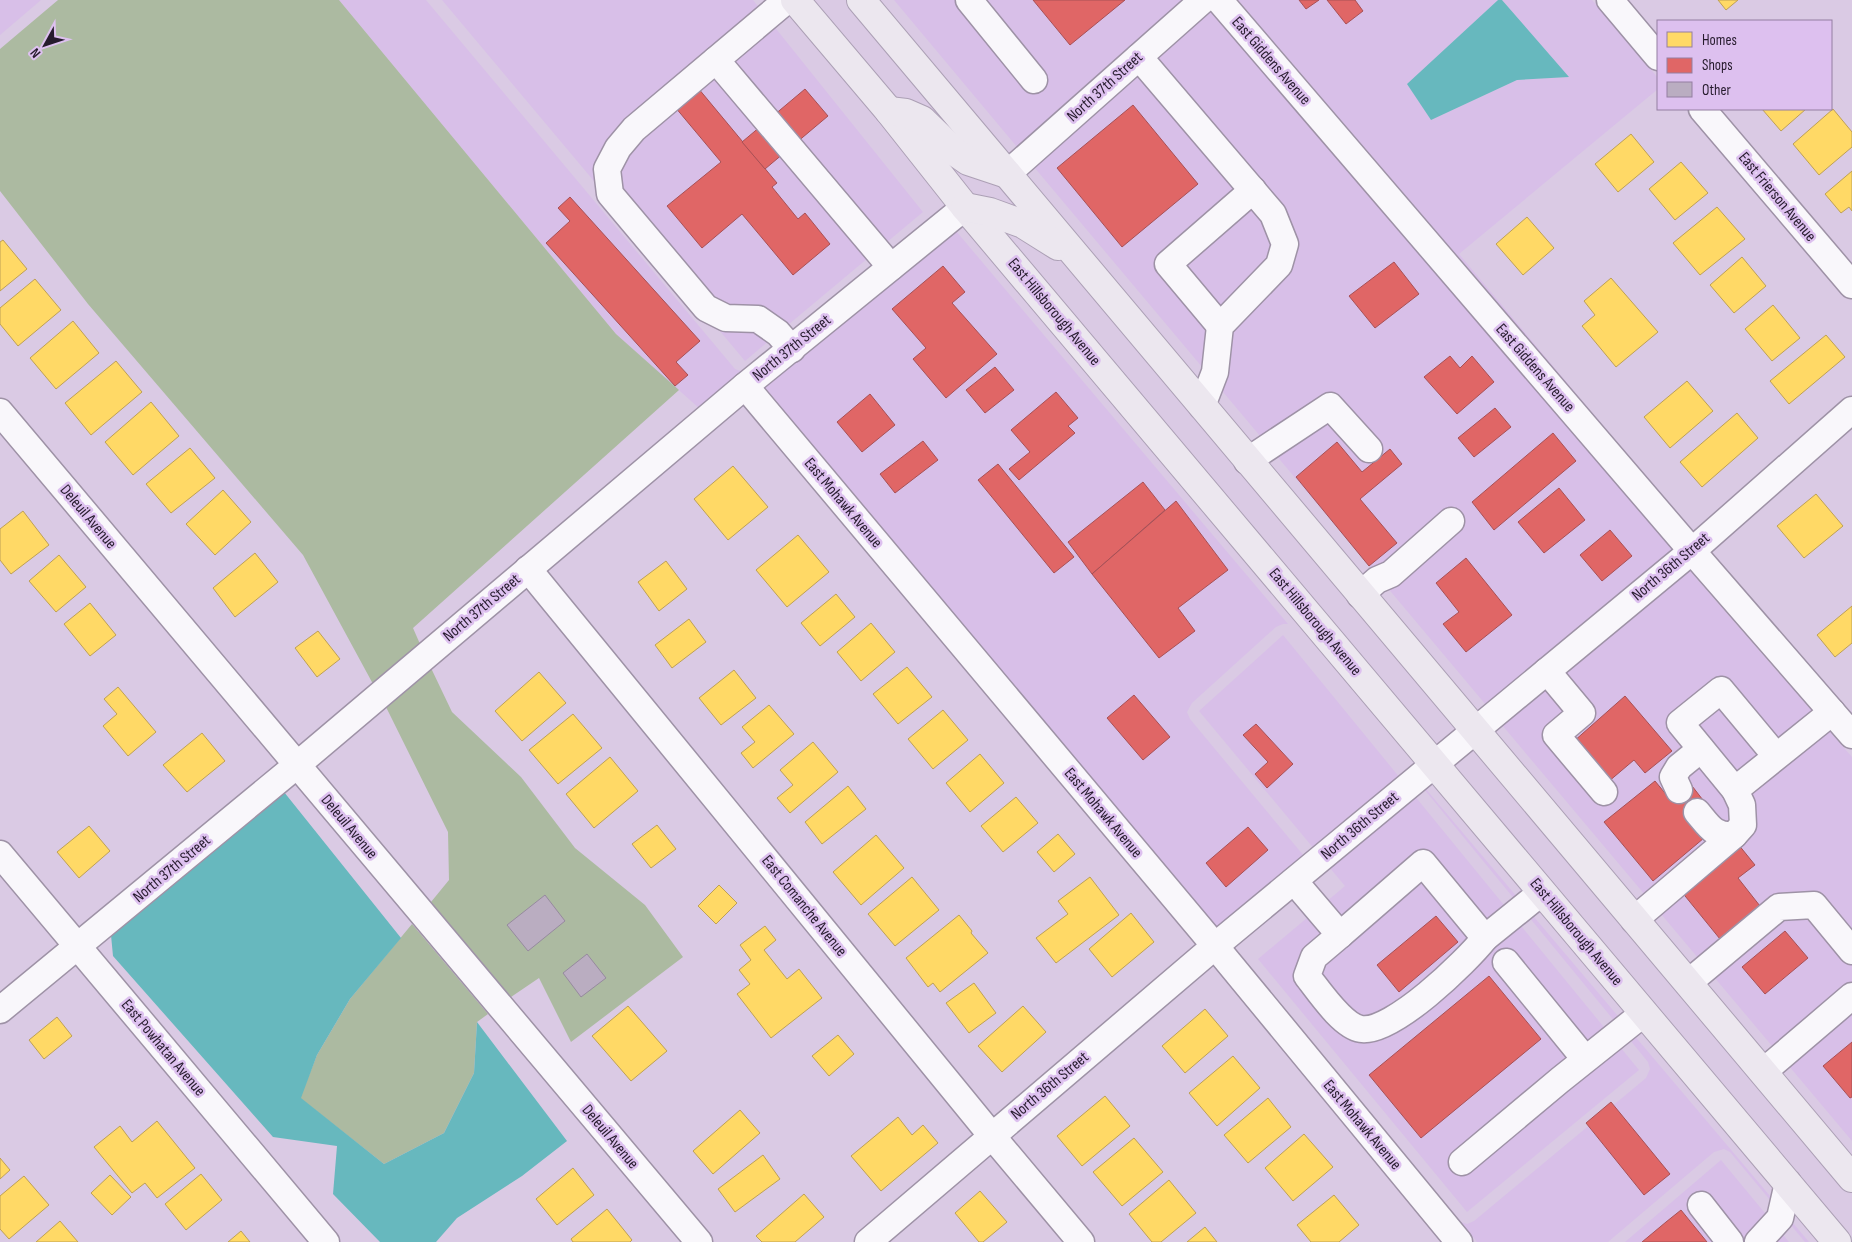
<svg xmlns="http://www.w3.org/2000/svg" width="1852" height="1242" font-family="'Sofia Sans Condensed',sans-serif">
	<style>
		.built { fill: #d8bfe8 }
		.green { fill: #acbaa1 }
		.water { fill: #67b8be }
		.homes { fill: #ffd966; stroke: #bea055 }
		.shops { fill: #e06666; stroke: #a85055 }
		.building { fill: #baadc1; stroke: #968a9e }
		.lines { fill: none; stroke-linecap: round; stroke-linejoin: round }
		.minor-casing { stroke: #9e92a6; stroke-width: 29 }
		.major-casing { stroke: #aca0b5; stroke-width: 30 }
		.minor { stroke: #f9f7fb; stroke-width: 26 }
		.major { stroke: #ece7ef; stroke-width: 28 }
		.labels { text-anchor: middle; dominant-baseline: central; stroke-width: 5; stroke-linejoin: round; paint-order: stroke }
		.street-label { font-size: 16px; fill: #261b2d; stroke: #ddc0ef }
	</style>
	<rect width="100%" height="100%" fill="#dacae4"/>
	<g class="built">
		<path d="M 0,0 L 41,0 L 0,35 Z"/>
		<path d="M 339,0 L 426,0 L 735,369 L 743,372 L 700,409 L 616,334 Z"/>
		<path d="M 442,0 L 753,0 L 923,212 L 745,361 Z"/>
		<path d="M 894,0 L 1184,0 L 1017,147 Z"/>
		<path d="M 1238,0 L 1498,0 L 1408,84 L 1431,120 L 1517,80 L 1568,77 L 1502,0 L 1592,0 L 1658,78 L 1658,89 L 1459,254 L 1610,434 Z"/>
		<path d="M 1210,11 L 1673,550 L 1486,705 L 1034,167 Z"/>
		<path d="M 956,231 L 1288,624 L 1283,624 L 1276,627 L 1192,703 L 1187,712 L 1190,719 L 1304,856 L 1218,928 L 764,387 Z"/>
		<path d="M 1689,570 L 1852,757 L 1852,1141 L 1502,725 Z"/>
		<path d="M 1283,635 L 1639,1070 L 1467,1212 L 1258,959 L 1345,886 L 1199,711 Z"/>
		<path d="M 1425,788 L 1809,1242 L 1805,1242 L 1730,1152 L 1724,1149 L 1714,1152 L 1608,1242 L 1477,1242 L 1461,1222 L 1467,1224 L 1474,1221 L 1646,1078 L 1650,1069 L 1648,1062 L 1424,789 Z"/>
		<path d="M 1721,1160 L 1789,1242 L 1625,1242 Z"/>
	</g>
	<g class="green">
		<path d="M 58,0 L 339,0 L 616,334 L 679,390 L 413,628 L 420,644 L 373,684 L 303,555 L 88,304 L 0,191 L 0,49 Z"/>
		<path d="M 431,668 L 452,712 L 521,777 L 575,848 L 645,905 L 683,957 L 571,1042 L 539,978 L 511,997 L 431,902 L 449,880 L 448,832 L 386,707 Z"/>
		<path d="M 412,924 L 488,1014 L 477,1022 L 474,1073 L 444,1133 L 384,1164 L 300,1098 L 317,1055 L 350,999 Z"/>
	</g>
	<g class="water">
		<path d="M 1498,0 L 1502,0 L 1569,77 L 1517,80 L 1431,120 L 1407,84 Z"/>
		<path d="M 284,792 L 401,938 L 350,999 L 317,1055 L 301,1098 L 384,1164 L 444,1133 L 474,1073 L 477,1022 L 567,1141 L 522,1176 L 457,1218 L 436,1242 L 380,1242 L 333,1194 L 337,1146 L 273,1137 L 113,956 L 111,935 Z"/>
	</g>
	<g class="homes">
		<path d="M 1718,0 L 1738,0 L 1726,10 Z"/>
		<path d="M 1762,109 L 1806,109 L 1781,131 Z"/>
		<path d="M 1833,109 L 1852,132 L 1852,147 L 1819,175 L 1793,144 Z"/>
		<path d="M 1631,134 L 1654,162 L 1618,192 L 1595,164 Z"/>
		<path d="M 1681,162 L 1708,193 L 1675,220 L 1649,189 Z"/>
		<path d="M 1852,171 L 1852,211 L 1849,207 L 1841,213 L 1825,194 Z"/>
		<path d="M 1717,207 L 1745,239 L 1700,275 L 1673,243 Z"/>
		<path d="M 1527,217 L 1554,248 L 1523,275 L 1496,244 Z"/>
		<path d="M 3,240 L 27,269 L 0,291 L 0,242 Z"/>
		<path d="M 1742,257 L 1766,286 L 1734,313 L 1710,285 Z"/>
		<path d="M 1611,278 L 1658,332 L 1616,367 L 1582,326 L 1595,315 L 1584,301 Z"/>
		<path d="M 35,279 L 61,310 L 18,346 L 0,324 L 0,308 Z"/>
		<path d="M 1773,305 L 1800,338 L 1772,361 L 1745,329 Z"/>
		<path d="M 73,321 L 99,353 L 56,389 L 30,358 Z"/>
		<path d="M 1826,335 L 1845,357 L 1789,404 L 1770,381 Z"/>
		<path d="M 116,361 L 142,392 L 91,435 L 65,403 Z"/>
		<path d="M 1687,381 L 1713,411 L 1670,448 L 1644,417 Z"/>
		<path d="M 151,402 L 179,436 L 133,475 L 105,442 Z"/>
		<path d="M 1737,413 L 1758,438 L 1702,487 L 1680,462 Z"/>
		<path d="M 190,448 L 215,478 L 171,513 L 146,484 Z"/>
		<path d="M 733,466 L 768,507 L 728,540 L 694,499 Z"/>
		<path d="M 223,490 L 251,522 L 215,555 L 186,524 Z"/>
		<path d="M 1816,494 L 1843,526 L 1804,558 L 1777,526 Z"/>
		<path d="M 23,511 L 49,545 L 11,574 L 0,560 L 0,529 Z"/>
		<path d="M 798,535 L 829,572 L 787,607 L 756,570 Z"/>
		<path d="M 255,553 L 278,582 L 235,617 L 213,588 Z"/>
		<path d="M 59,555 L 86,587 L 56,612 L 29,581 Z"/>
		<path d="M 666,561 L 687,589 L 659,611 L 638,582 Z"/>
		<path d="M 836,594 L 855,617 L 820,646 L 801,623 Z"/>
		<path d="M 90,603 L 116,635 L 90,656 L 64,624 Z"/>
		<path d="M 1852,606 L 1852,643 L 1835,657 L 1817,635 Z"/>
		<path d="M 689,619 L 706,642 L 672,668 L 655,645 Z"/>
		<path d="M 871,623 L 895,652 L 861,681 L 837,652 Z"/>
		<path d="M 318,631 L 340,659 L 317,677 L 295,648 Z"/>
		<path d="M 907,667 L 932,697 L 898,724 L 873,694 Z"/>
		<path d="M 734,670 L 756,698 L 721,725 L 699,698 Z"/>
		<path d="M 539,672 L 566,703 L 522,741 L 495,711 Z"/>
		<path d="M 118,687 L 156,732 L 128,756 L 103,726 L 117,714 L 104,699 Z"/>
		<path d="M 769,705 L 794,734 L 753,768 L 741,753 L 755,742 L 742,727 Z"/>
		<path d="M 943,710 L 968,740 L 933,769 L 908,739 Z"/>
		<path d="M 573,714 L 602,748 L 558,784 L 529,750 Z"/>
		<path d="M 202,733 L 225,761 L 187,792 L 163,765 Z"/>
		<path d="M 813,742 L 838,772 L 790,813 L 777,798 L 793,785 L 780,770 Z"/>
		<path d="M 980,754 L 1004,783 L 970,812 L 946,783 Z"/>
		<path d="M 610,757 L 638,791 L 594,828 L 566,794 Z"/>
		<path d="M 848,786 L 866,809 L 822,844 L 805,822 Z"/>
		<path d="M 1016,797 L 1038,823 L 1003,852 L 981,826 Z"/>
		<path d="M 657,825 L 676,849 L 651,868 L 632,844 Z"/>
		<path d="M 89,826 L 110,851 L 79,878 L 57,852 Z"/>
		<path d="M 1058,834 L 1075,854 L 1054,872 L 1037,852 Z"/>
		<path d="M 876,835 L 904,868 L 861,905 L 833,872 Z"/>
		<path d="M 912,877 L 939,910 L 895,946 L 868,914 Z"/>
		<path d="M 1090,877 L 1119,915 L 1056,963 L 1036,938 L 1068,914 L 1058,901 Z"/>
		<path d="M 719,885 L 737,903 L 716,924 L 698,906 Z"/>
		<path d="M 1131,913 L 1154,942 L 1112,977 L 1089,949 Z"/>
		<path d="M 959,915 L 972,931 L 971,933 L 988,953 L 940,992 L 933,983 L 928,987 L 906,958 Z"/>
		<path d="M 765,926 L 776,940 L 764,950 L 787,979 L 799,969 L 822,998 L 771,1038 L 737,994 L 750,984 L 739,970 L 751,960 L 740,945 Z"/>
		<path d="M 974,983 L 996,1013 L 969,1033 L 946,1003 Z"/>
		<path d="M 628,1006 L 667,1051 L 631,1081 L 592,1036 Z"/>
		<path d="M 1023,1006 L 1046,1032 L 1002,1072 L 978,1046 Z"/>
		<path d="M 1205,1009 L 1228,1036 L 1185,1073 L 1162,1046 Z"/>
		<path d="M 57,1017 L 72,1036 L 44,1059 L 29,1040 Z"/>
		<path d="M 838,1035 L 854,1054 L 829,1076 L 812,1056 Z"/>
		<path d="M 1233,1056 L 1260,1088 L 1217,1126 L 1189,1093 Z"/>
		<path d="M 1105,1096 L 1130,1126 L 1082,1166 L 1057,1136 Z"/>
		<path d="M 1268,1098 L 1291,1127 L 1248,1163 L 1224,1135 Z"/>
		<path d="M 740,1110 L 760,1133 L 713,1174 L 693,1151 Z"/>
		<path d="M 898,1117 L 912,1135 L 923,1125 L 938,1143 L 881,1191 L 851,1156 Z"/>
		<path d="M 157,1121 L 195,1168 L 157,1198 L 145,1183 L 132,1193 L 94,1147 L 120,1126 L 132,1142 Z"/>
		<path d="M 1304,1134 L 1333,1167 L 1293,1201 L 1265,1168 Z"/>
		<path d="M 1134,1138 L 1163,1172 L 1122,1206 L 1093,1172 Z"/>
		<path d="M 763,1155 L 780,1179 L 735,1212 L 718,1189 Z"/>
		<path d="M 0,1158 L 10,1170 L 0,1179 Z"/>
		<path d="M 573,1168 L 594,1195 L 557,1225 L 536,1199 Z"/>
		<path d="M 201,1174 L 222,1200 L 186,1230 L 165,1204 Z"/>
		<path d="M 110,1175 L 131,1197 L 112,1215 L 91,1193 Z"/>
		<path d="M 24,1176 L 49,1205 L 9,1239 L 0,1229 L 0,1196 Z"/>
		<path d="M 1169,1180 L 1196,1213 L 1161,1242 L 1152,1242 L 1129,1214 Z"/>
		<path d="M 980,1191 L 1007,1222 L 983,1242 L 979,1242 L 955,1213 Z"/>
		<path d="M 804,1194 L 824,1217 L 795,1242 L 762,1242 L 756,1236 Z"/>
		<path d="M 1334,1195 L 1359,1225 L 1339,1242 L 1311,1242 L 1297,1225 Z"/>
		<path d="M 607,1209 L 632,1240 L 630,1242 L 573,1242 L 571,1239 Z"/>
		<path d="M 60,1221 L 78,1242 L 36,1242 Z"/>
		<path d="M 1205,1227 L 1217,1242 L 1187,1242 Z"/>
		<path d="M 241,1231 L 250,1242 L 228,1242 Z"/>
	</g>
	<g class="shops">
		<path d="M 1033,0 L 1125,0 L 1070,45 Z"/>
		<path d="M 1299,0 L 1319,0 L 1306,9 Z"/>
		<path d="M 1327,0 L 1355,0 L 1363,11 L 1346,24 Z"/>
		<path d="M 693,82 L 777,183 L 772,187 L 798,219 L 805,213 L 830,244 L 793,275 L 742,214 L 702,248 L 667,206 L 721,162 L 670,101 Z"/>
		<path d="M 805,89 L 828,116 L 765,169 L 742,142 Z"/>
		<path d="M 1133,105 L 1198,184 L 1122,247 L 1057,168 Z"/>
		<path d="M 570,197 L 700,341 L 676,362 L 688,375 L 675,386 L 546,243 L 570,221 L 558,208 Z"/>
		<path d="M 1394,262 L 1419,294 L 1375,328 L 1349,296 Z"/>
		<path d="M 943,266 L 965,292 L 952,303 L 997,354 L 946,398 L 913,359 L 926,348 L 892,309 Z"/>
		<path d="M 1450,356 L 1460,368 L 1472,356 L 1494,382 L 1457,414 L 1424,377 Z"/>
		<path d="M 995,367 L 1014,390 L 985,413 L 966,390 Z"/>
		<path d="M 1056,392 L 1078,418 L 1068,426 L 1075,433 L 1019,480 L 1009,469 L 1030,452 L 1011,430 Z"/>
		<path d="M 870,394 L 895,425 L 862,452 L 837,422 Z"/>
		<path d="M 1495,408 L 1511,427 L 1474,457 L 1458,438 Z"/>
		<path d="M 1553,433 L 1576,461 L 1494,530 L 1472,502 Z"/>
		<path d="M 923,441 L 938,460 L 895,493 L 880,474 Z"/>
		<path d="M 1337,442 L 1362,472 L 1390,449 L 1402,464 L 1360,499 L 1397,543 L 1369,566 L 1296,477 Z"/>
		<path d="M 998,464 L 1074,557 L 1054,573 L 978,480 Z"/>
		<path d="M 1143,482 L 1165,510 L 1092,574 L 1068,542 Z"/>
		<path d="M 1559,488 L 1585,520 L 1544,553 L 1518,522 Z"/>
		<path d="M 1176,501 L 1228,570 L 1178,608 L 1195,631 L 1159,658 L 1092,574 Z"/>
		<path d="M 1610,530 L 1632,556 L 1602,581 L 1580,555 Z"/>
		<path d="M 1466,558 L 1512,615 L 1466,652 L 1443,624 L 1459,612 L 1436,583 Z"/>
		<path d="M 1134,695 L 1170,737 L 1143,760 L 1107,718 Z"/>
		<path d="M 1625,696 L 1672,751 L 1645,773 L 1634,760 L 1608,782 L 1573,742 Z"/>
		<path d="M 1256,724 L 1293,764 L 1267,788 L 1255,774 L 1268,762 L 1243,735 Z"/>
		<path d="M 1655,781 L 1669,798 L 1689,782 L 1706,804 L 1704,838 L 1653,881 L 1604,822 Z"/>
		<path d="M 1248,827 L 1268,850 L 1226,887 L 1206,863 Z"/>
		<path d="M 1738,844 L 1755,865 L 1738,878 L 1760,906 L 1720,939 L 1681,891 Z"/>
		<path d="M 1436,916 L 1458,942 L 1399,992 L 1377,965 Z"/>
		<path d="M 1785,931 L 1808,958 L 1765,994 L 1742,967 Z"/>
		<path d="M 1489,976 L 1541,1039 L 1421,1138 L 1369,1075 Z"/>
		<path d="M 1852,1042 L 1852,1097 L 1850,1098 L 1823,1066 Z"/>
		<path d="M 1611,1102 L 1670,1174 L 1644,1195 L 1586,1123 Z"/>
		<path d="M 1681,1210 L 1707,1242 L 1642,1242 L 1666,1222 Z"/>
	</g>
	<g class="building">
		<path d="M 545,895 L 565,921 L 528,951 L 507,925 Z"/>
		<path d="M 587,954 L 606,978 L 581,997 L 563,973 Z"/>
	</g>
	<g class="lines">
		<g class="minor-casing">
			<g id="minor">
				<path d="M 787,0 L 634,129 L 618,148 L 607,169 L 610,194 L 706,308 L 726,318 L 758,319 L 778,333 L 792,349"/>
				<path d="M 969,0 L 1034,80"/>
				<path d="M 1219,0 L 1692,551 L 1852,735"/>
				<path d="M 1610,0 L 1658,57"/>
				<path d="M 1139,57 L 1273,214 L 1285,244 L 1279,265 L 1220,326 L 1215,372 L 1202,406"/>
				<path d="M 716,60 L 891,267"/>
				<path d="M 1702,109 L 1852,285"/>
				<path d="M 1007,174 L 1203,0"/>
				<path d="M 1220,326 L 1168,264 L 1253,190"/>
				<path d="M 745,386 L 1215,946 L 1459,1242"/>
				<path d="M 0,412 L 699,1242"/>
				<path d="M 1247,461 L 1330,406 L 1369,449"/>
				<path d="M 528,569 L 992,1136 L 1081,1242"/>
				<path d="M 1360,595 L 1377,580 L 1391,574 L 1451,521"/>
				<path d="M 1547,671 L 1582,713 L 1556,735 L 1604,792"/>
				<path d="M 1776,756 L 1721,690 L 1680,723 L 1735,790 L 1832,712"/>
				<path d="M 1679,790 L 1673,777 L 1679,767 L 1701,749"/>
				<path d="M 1697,812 C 1709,826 1714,837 1734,835"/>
				<path d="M 0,854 L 326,1242"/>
				<path d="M 1294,881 L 1340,935 L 1423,863 L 1485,938 L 1542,892"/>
				<path d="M 1634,920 L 1734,835 L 1743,825 L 1742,805 L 1735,790"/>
				<path d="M 1340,935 L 1314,957 L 1307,976 C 1319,991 1342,1026 1361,1029 C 1392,1034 1466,962 1485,938"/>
				<path d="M 1506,962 L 1585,1059"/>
				<path d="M 1688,983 L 1779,907 L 1814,905 L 1852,951"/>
				<path d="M 0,1010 L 297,765 L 745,386 L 965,207"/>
				<path d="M 1763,1072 L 1852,996"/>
				<path d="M 1462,1162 L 1560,1080 L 1644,1013"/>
				<path d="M 1701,1205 L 1730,1242"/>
				<path d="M 868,1242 L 1215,946 L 1692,551 L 1852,410"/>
				<path d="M 1758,1242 L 1780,1218 L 1788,1183"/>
			</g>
		</g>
		<g class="major-casing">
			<g id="major">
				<path d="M 795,0 L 889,111 L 965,207 L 1837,1242"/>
				<path d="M 861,0 L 1852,1178"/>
				<path d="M 889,111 L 906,113 L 922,120 L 955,152 L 968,161 L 1007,174"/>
				<path d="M 965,207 L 990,212 L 1023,224 L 1058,246"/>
			</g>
		</g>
		<use href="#minor" class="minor"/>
		<use href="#major" class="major"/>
	</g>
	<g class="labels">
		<g class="street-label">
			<text transform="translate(1271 61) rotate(49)">East Giddens Avenue</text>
			<text transform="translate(1105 87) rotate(-42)">North 37th Street</text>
			<text transform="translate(1777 197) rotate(50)">East Frierson Avenue</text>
			<text transform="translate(1054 312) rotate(50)">East Hillsborough Avenue</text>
			<text transform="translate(792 348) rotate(-39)">North 37th Street</text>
			<text transform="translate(1535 368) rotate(49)">East Giddens Avenue</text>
			<text transform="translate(843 503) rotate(50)">East Mohawk Avenue</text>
			<text transform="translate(88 517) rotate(50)">Deleuil Avenue</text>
			<text transform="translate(1671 567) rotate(-40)">North 36th Street</text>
			<text transform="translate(482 608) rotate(-40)">North 37th Street</text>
			<text transform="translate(1315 622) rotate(50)">East Hillsborough Avenue</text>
			<text transform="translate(1103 813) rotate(50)">East Mohawk Avenue</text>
			<text transform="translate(1360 826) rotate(-40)">North 36th Street</text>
			<text transform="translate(349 827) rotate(50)">Deleuil Avenue</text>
			<text transform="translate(172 869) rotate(-40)">North 37th Street</text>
			<text transform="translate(804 906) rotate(51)">East Comanche Avenue</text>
			<text transform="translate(1576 932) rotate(50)">East Hillsborough Avenue</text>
			<text transform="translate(163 1048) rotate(50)">East Powhatan Avenue</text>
			<text transform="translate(1050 1086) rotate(-40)">North 36th Street</text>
			<text transform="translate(1362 1125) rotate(50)">East Mohawk Avenue</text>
			<text transform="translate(610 1137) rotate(50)">Deleuil Avenue</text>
		</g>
	</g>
	<rect x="1657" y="20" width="175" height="90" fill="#ddc0ef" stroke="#947ea1"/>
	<rect x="1667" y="32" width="25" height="15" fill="#ffd966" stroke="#947ea1"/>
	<text x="1702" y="45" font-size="15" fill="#261b2d">Homes</text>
	<rect x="1667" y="58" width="25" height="15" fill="#e06666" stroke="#947ea1"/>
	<text x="1702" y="70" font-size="15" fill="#261b2d">Shops</text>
	<rect x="1667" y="82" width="25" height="15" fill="#baadc1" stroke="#947ea1"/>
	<text x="1702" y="95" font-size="15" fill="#261b2d">Other</text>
	<g transform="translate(45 45) rotate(230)" stroke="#ddc0ef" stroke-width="4" paint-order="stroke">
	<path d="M0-4L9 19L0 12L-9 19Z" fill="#261b2d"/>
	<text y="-8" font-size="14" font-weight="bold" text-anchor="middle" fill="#261b2d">N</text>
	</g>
</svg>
